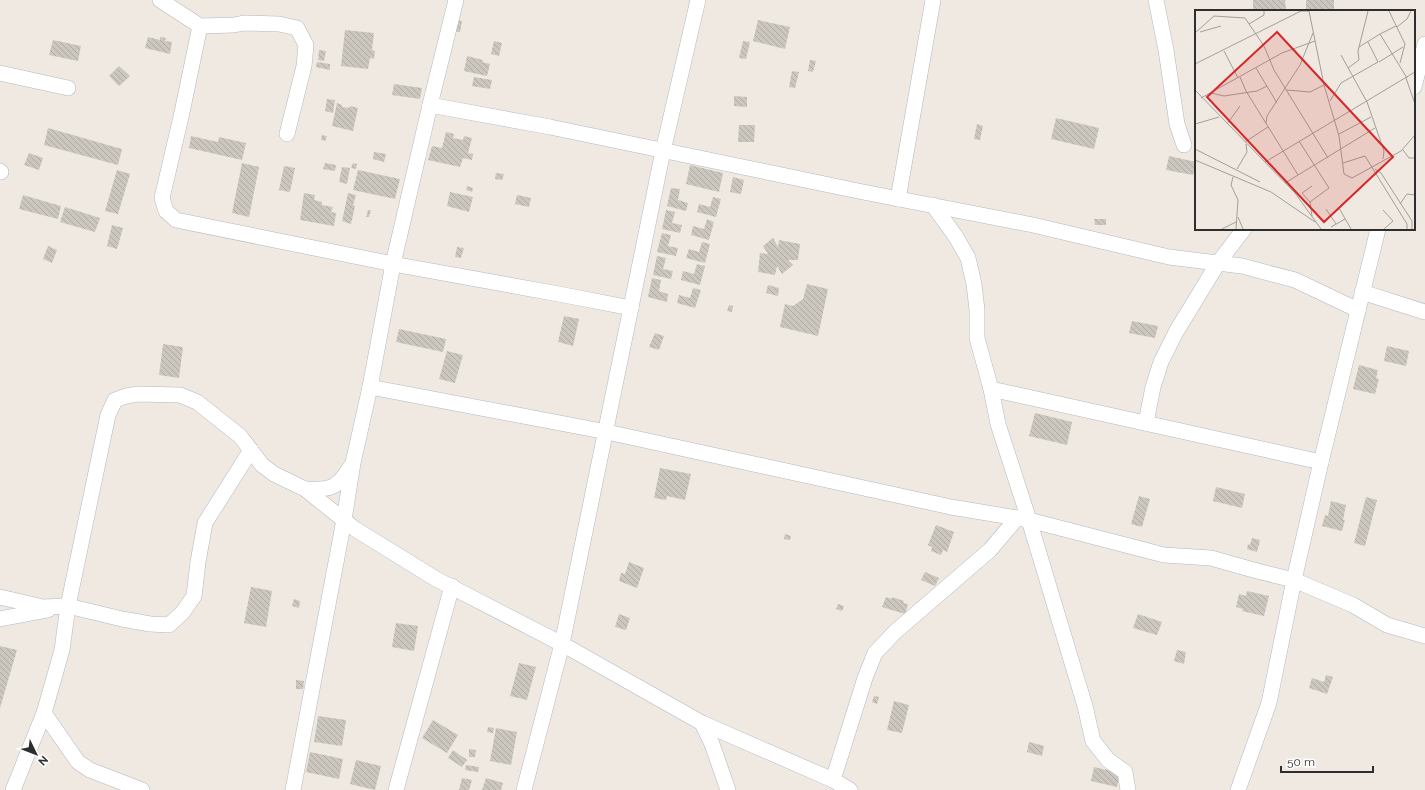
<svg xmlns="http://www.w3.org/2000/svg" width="1425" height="790" font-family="Raleway,sans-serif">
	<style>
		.building { fill: url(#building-back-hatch) }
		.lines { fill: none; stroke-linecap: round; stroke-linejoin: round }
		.minor-casing { stroke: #b4b7c1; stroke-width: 16 }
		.minor { stroke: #fff; stroke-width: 15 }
		.inset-road { fill: none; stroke: #a29e99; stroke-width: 1 }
		.view { fill: #d62828; fill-opacity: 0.15; stroke: #d62828; stroke-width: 2 }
		.inset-edge { fill: none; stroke: #2e2e2e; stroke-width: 2 }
	</style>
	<defs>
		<pattern id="building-back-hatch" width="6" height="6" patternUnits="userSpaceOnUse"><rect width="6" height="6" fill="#cbc7bf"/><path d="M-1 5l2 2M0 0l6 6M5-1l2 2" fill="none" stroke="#afaba4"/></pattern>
	</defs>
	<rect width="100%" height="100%" fill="#efe9e1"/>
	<g class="building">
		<path d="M 1253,0 L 1285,0 L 1286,11 L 1253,11 Z"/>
		<path d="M 1306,0 L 1334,0 L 1334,10 L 1306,9 Z"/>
		<path d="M 455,20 L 462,21 L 460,32 L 453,31 Z"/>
		<path d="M 758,20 L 790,27 L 785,49 L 753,41 Z"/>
		<path d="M 345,30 L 374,33 L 372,50 L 375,51 L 374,59 L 370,58 L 368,69 L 341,66 Z"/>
		<path d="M 148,37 L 160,40 L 160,37 L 166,38 L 165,41 L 172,42 L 170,54 L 145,48 Z"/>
		<path d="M 53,40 L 81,46 L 78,61 L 49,55 Z"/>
		<path d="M 494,41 L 502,43 L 499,56 L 491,54 Z"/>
		<path d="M 743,41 L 750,42 L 746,59 L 739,58 Z"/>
		<path d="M 319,50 L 326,51 L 324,61 L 318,60 Z"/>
		<path d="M 467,56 L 483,60 L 482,62 L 490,64 L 487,76 L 464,71 Z"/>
		<path d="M 810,60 L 816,61 L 813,72 L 808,71 Z"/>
		<path d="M 317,62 L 330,64 L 330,70 L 316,67 Z"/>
		<path d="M 119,66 L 130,76 L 119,86 L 109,76 Z"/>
		<path d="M 792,71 L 799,72 L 795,88 L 789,87 Z"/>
		<path d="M 474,77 L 492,80 L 490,89 L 472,86 Z"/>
		<path d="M 394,84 L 422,88 L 420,99 L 392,95 Z"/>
		<path d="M 734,96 L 747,97 L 747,107 L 734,106 Z"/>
		<path d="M 327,99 L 335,100 L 333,113 L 325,111 Z"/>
		<path d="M 337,103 L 342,105 L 342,107 L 349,108 L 350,106 L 358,108 L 353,131 L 332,126 Z"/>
		<path d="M 1056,118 L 1099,128 L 1094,149 L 1051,139 Z"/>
		<path d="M 977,124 L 983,126 L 980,140 L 974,139 Z"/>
		<path d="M 739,125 L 755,125 L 754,142 L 738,142 Z"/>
		<path d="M 48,128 L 122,149 L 118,165 L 44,145 Z"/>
		<path d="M 446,132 L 454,134 L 453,138 L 463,140 L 464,136 L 472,138 L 468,153 L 473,154 L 472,160 L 463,158 L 460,167 L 428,160 L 432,146 L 442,148 Z"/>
		<path d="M 322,135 L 327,136 L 325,141 L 321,140 Z"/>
		<path d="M 191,136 L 218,142 L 219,137 L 246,143 L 242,160 L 189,148 Z"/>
		<path d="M 374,152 L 386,154 L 384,162 L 373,159 Z"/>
		<path d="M 29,153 L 43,158 L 39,170 L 24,165 Z"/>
		<path d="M 1169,156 L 1196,162 L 1193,175 L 1166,170 Z"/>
		<path d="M 242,163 L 259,167 L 249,217 L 232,213 Z"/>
		<path d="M 325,163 L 336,165 L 335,171 L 323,169 Z"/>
		<path d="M 353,163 L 357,164 L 356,169 L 351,168 Z"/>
		<path d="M 690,165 L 723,173 L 719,192 L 686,184 Z"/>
		<path d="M 284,166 L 295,168 L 290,192 L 279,190 Z"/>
		<path d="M 342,167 L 350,168 L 347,184 L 339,182 Z"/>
		<path d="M 117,170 L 130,174 L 118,214 L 105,211 Z"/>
		<path d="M 358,170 L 400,179 L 395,199 L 353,190 Z"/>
		<path d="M 496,173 L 504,174 L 502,180 L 495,179 Z"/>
		<path d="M 733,177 L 744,180 L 741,194 L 730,192 Z"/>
		<path d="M 467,186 L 473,188 L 472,192 L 466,190 Z"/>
		<path d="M 671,188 L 680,189 L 678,200 L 688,203 L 686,211 L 667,206 Z"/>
		<path d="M 450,192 L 473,197 L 469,212 L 447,206 Z"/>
		<path d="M 304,193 L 315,195 L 314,200 L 322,202 L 322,205 L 333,207 L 331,212 L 336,213 L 334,226 L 300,220 Z"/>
		<path d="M 348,193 L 356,195 L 353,205 L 355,206 L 351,224 L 342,221 Z"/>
		<path d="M 23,195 L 61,206 L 58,219 L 19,209 Z"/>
		<path d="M 517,195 L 531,198 L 529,207 L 515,204 Z"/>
		<path d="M 713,197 L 721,199 L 716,217 L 697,212 L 699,204 L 710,207 Z"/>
		<path d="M 65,207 L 100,218 L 95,232 L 60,222 Z"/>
		<path d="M 368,210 L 371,210 L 369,217 L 366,217 Z"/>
		<path d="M 666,210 L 675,212 L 672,223 L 682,225 L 680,233 L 662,229 Z"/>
		<path d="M 707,219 L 714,222 L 709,240 L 691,235 L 693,226 L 704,229 Z"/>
		<path d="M 1094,219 L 1106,219 L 1106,225 L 1095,225 Z"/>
		<path d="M 112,225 L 123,228 L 117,249 L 107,246 Z"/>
		<path d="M 662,233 L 671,235 L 668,246 L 678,248 L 676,256 L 657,252 Z"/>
		<path d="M 773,238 L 778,247 L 779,240 L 800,244 L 798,260 L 788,260 L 793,265 L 782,274 L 777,266 L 775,275 L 758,272 L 760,253 L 768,254 L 763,246 Z"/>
		<path d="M 702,242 L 710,244 L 705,263 L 686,258 L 689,249 L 699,252 Z"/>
		<path d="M 48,246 L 57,250 L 52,263 L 43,259 Z"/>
		<path d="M 457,247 L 464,248 L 461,258 L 455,257 Z"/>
		<path d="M 657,256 L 666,258 L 663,269 L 673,271 L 671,279 L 653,275 Z"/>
		<path d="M 697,264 L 705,266 L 700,285 L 681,280 L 683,271 L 694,274 Z"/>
		<path d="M 652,278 L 661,280 L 659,291 L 668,294 L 667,302 L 648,297 Z"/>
		<path d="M 807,284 L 828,289 L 818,336 L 780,327 L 785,304 L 793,306 L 803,299 Z"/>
		<path d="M 768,285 L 779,288 L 778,296 L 766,293 Z"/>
		<path d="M 693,288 L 701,290 L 695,308 L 677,303 L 679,295 L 690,298 Z"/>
		<path d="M 729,305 L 733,306 L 732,312 L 727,311 Z"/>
		<path d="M 564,316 L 579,319 L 573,346 L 558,342 Z"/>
		<path d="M 1132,321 L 1158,326 L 1155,338 L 1129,333 Z"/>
		<path d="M 399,329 L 446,339 L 443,352 L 396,342 Z"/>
		<path d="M 655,333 L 664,336 L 659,350 L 649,347 Z"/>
		<path d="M 163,344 L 183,347 L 179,378 L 159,375 Z"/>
		<path d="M 1387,346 L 1409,351 L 1406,366 L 1384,361 Z"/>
		<path d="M 447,351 L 463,355 L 455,383 L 439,379 Z"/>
		<path d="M 1359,365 L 1378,370 L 1376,378 L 1379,379 L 1375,394 L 1353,389 Z"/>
		<path d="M 1035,413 L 1072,422 L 1067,445 L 1029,436 Z"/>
		<path d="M 660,468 L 691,474 L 685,500 L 667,496 L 666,500 L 654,498 Z"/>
		<path d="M 1216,487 L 1245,494 L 1242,508 L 1213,501 Z"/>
		<path d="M 1139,496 L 1150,499 L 1142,527 L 1131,524 Z"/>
		<path d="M 1366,497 L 1377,500 L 1365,546 L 1354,543 Z"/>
		<path d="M 1331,501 L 1346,505 L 1343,520 L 1345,520 L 1342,531 L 1322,526 L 1325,515 L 1328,516 Z"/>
		<path d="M 936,525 L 954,532 L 947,552 L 943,550 L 941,555 L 931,551 L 932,547 L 928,545 Z"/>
		<path d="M 785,534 L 791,536 L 790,540 L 784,539 Z"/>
		<path d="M 1252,538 L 1260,540 L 1257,552 L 1247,549 L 1248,544 L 1250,545 Z"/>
		<path d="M 629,562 L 644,568 L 637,588 L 619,581 L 621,573 L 625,574 Z"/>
		<path d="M 925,572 L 939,578 L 935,586 L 921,580 Z"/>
		<path d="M 251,587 L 272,591 L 266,627 L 244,623 Z"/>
		<path d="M 1247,591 L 1269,596 L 1264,616 L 1242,611 L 1243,609 L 1236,607 L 1239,594 L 1246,596 Z"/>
		<path d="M 886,597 L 892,599 L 892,597 L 904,601 L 903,603 L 908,604 L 905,614 L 882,607 Z"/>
		<path d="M 294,599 L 300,601 L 299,608 L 292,606 Z"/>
		<path d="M 838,604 L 844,606 L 842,611 L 836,609 Z"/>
		<path d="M 619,614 L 630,618 L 626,630 L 615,627 Z"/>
		<path d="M 1138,614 L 1162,622 L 1157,635 L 1133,628 Z"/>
		<path d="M 396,623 L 418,626 L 414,651 L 392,647 Z"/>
		<path d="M 0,646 L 17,650 L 0,708 Z"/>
		<path d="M 1177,650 L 1186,652 L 1184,664 L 1174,661 Z"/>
		<path d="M 519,663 L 536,667 L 527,700 L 510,696 Z"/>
		<path d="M 1326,675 L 1333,677 L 1327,694 L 1309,688 L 1312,678 L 1324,682 Z"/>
		<path d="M 296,680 L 304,681 L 303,689 L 296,689 Z"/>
		<path d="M 874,696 L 879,697 L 877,704 L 872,702 Z"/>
		<path d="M 894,701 L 909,705 L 902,733 L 887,730 Z"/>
		<path d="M 318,716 L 346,720 L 342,746 L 314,742 Z"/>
		<path d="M 433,720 L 458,735 L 447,753 L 422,738 Z"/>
		<path d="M 488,727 L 494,728 L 493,733 L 487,732 Z"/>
		<path d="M 496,728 L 517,732 L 511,765 L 490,761 Z"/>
		<path d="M 1029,742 L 1044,746 L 1042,756 L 1027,752 Z"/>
		<path d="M 469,749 L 476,750 L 475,757 L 469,757 Z"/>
		<path d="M 453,750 L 467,760 L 462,767 L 448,758 Z"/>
		<path d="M 310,752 L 343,759 L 339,779 L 306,772 Z"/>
		<path d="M 356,760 L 381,766 L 375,790 L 350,784 Z"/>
		<path d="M 466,765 L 479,767 L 478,772 L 465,770 Z"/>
		<path d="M 1094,767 L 1120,773 L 1117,787 L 1091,781 Z"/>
		<path d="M 462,778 L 472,780 L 469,790 L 459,790 Z"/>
		<path d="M 486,778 L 503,783 L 501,790 L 482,790 Z"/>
	</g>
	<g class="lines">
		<g class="minor-casing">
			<g id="minor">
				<path d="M 160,0 L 200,26 L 234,25 L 244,23 L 279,24 L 297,28 L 306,45 L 304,66 L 287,134"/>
				<path d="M 1156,0 L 1166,50 L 1177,124 L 1184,145"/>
				<path d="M 200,26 L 181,117 L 162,198 L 166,211 L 176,220 L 393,264 L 564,295 L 631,308"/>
				<path d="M 0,73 L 68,88"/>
				<path d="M 1414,87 L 1425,44"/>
				<path d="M 430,105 L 550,127 L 863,192 L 1033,225 L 1169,257 L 1242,266 L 1295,280 L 1358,310"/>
				<path d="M 0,171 L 1,172"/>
				<path d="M 898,199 L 933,0"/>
				<path d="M 933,205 L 956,237 L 968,258 L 974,284 L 977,310 L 977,338 L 991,389 L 998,424 L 1029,520 L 1085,706 L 1093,741 L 1108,760 L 1125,772 L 1128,790"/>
				<path d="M 1362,292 L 1425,312"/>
				<path d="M 370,387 L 607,432 L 951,507 L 1029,520 L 1164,555 L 1211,558 L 1257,571 L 1294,580 L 1353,605 L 1387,625 L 1425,636"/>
				<path d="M 991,389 L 1321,462"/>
				<path d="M 1146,423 L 1153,387 L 1161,362 L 1176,332 L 1218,263 L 1244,229"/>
				<path d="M 305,489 C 331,490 337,489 351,466"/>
				<path d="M 0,597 L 43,607 L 68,606 L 122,619 L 150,624 L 169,625 L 183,612 L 194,596 L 198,562 L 205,523 L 251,450"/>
				<path d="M 0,619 L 48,610"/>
				<path d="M 44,713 L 78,762 L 90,770 L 142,790"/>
				<path d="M 702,723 L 712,744 L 728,790"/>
				<path d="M 833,780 L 865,678 L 875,653 L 895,632 L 990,550 L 1017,518"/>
				<path d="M 13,790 L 44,713 L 62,650 L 68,606 L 108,415 L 115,400 L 126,396 L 138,394 L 180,395 L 197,402 L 240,436 L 262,465 L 274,474 L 305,489 L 355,529 L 436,579 L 562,644 L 702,723 L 833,780 L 850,790"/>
				<path d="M 293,790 L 344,520 L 353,463 L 370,387 L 393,264 L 430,105 L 456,0"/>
				<path d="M 396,790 L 452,586"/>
				<path d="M 524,790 L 562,644 L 663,151 L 698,0"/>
				<path d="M 1238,790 L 1269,703 L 1294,580 L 1321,462 L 1378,229"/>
			</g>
		</g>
		<use href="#minor" class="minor"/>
	</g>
	<g transform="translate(1195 10)">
		<rect width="220" height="220" fill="#efe9e1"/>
		<path class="inset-road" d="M 114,1 L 129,75 L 144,126 L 149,164 L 157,168 L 206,141 L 220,125M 194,1 L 210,34 L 205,53M 54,14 L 69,5 L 69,1M 201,16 L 185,24 L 212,68M 202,17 L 212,9 L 216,1M 5,22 L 26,16M 0,23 L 19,6 L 50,8 L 69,36 L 79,60 L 133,148M 164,37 L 185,24M 29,41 L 43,68M 146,45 L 172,92 L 189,141 L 188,149M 184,52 L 208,37M 0,54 L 106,1 L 114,1M 61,58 L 82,93M 153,58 L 164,50 L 163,41 L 173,1M 45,67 L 51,81 L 103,165M 211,68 L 220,94M 0,80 L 100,183 L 126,219M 92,80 L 115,82 L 129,75M 16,83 L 29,86 L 62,81 L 72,76M 6,88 L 87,43 L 120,31M 135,91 L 146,73 L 183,52 L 173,32M 71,113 L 72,106 L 105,55 L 118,23M 0,114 L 24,107M 32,114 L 45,96M 144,124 L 176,107M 104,131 L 134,178 L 115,192M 50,132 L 73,117M 0,139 L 65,172M 208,140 L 214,148 L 220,148M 0,150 L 76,182 L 120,212M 70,152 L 220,62M 148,153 L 170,146 L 212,214 L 212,219M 42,159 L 52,142 L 51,134M 180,159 L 186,163 L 217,211 L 217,219M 38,167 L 36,175 L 43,190 L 41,219M 90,173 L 180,118M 205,194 L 212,184 L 220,185M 144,198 L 156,219M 131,199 L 141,214M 188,200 L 198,211 L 189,219M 117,206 L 115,192 L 107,183 L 117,176M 43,207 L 48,219M 136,217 L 150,209M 27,219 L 41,212"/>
		<path class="view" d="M 82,22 L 198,147 L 129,212 L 12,87 Z"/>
		<rect width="220" height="220" class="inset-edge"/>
	</g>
	<g transform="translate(36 754) rotate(133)" stroke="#ffffff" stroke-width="3" paint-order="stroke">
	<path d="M0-3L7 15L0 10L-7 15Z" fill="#2e2e2e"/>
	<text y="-6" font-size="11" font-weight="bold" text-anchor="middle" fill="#2e2e2e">N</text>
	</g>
	<path d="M1281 766v6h92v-6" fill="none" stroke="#2e2e2e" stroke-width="2"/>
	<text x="1287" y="766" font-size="12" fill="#2e2e2e" stroke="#ffffff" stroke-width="3" paint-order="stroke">50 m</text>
</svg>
